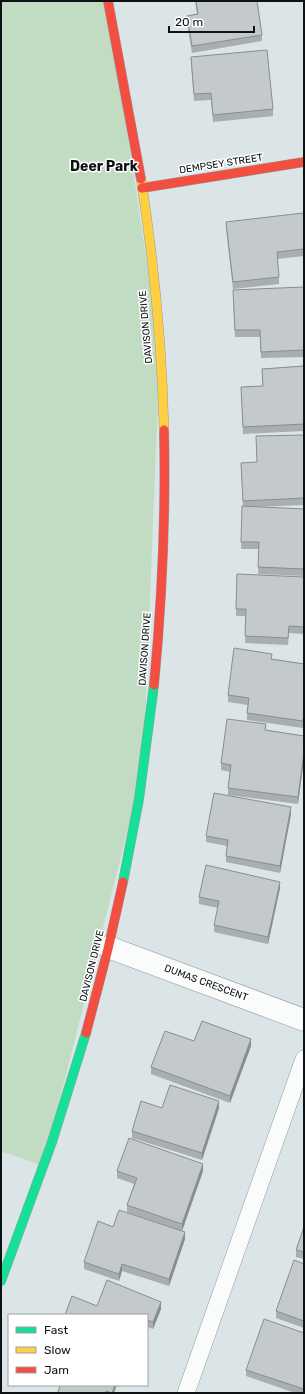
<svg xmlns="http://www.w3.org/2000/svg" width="305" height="1394" font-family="Rubik,sans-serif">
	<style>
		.green { fill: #c2dbc3 }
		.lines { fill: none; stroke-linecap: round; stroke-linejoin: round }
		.lane-casing { stroke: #979ea0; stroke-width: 18 }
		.street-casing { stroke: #979ea0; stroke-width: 23 }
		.fast-casing { stroke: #979ea0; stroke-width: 10 }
		.slow-casing { stroke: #979ea0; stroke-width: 10 }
		.jam-casing { stroke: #979ea0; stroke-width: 10 }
		.lane { stroke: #fafbfb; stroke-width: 17 }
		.street { stroke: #fafbfb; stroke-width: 22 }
		.fast { stroke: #16e098; stroke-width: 9 }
		.slow { stroke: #ffcf43; stroke-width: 9 }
		.jam { stroke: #f24e42; stroke-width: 9 }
		.wall { fill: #a9aeaf }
		.shaded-wall { fill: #898d8e }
		.building { fill: #c4cacb; stroke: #898d8e }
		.labels { text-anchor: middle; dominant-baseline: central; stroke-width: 3; stroke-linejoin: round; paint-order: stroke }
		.street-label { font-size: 10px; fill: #0d1314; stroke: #fff }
		.district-label { font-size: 14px; font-weight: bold; fill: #0d1314; stroke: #fff }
	</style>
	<rect width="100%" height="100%" fill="#dbe4e6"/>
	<path class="green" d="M 1,1 L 108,1 L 160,352 L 143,769 L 43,1166 L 1,1151 Z"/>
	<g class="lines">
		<g class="lane-casing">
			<path id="lane" d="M 186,1393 L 304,1059"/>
		</g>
		<g class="street-casing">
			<path id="street" d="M 108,947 L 304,1020"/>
		</g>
		<g class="fast-casing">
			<g id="fast">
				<path d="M 123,882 L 139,799 L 154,685"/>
				<path d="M 1,1281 L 52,1142 L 86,1033"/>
			</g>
		</g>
		<g class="slow-casing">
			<path id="slow" d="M 141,179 C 154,262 162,346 164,430"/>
		</g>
		<g class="jam-casing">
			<g id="jam">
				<path d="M 108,1 L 141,179"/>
				<path d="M 142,188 L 304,162"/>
				<path d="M 154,685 C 162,600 166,515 164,430"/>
				<path d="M 86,1033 L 108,949 L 123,882"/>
			</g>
		</g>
		<use href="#lane" class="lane"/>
		<use href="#street" class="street"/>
		<use href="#fast" class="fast"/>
		<use href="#slow" class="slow"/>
		<use href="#jam" class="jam"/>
	</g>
	<g class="wall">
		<path d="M 195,1 L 257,1 L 262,35 L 262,41 L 192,53 L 187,23 L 187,16 L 197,14 Z"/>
		<path d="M 191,57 L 273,109 L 273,116 L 213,122 L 211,100 L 194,101 L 191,64 Z"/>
		<path d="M 304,218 L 304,256 L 277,259 L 279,277 L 279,284 L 233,289 L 226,229 L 226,222 Z"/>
		<path d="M 304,287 L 304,357 L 261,358 L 260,337 L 235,337 L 233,296 Z"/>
		<path d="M 304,366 L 304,431 L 243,434 L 241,387 L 263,386 L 262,369 Z"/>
		<path d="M 304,435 L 304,505 L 255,507 L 304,509 L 304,576 L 258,574 L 259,549 L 241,549 L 243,507 L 241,463 L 257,462 Z"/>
		<path d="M 304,577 L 304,634 L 289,633 L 288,645 L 245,643 L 246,616 L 236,616 L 236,609 Z"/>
		<path d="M 272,659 L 304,664 L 304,719 L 303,728 L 247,720 L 247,713 L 248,705 L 228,702 L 228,695 Z"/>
		<path d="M 266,730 L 304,736 L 304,759 L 298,804 L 228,795 L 228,788 L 230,772 L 221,770 L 221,763 Z"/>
		<path d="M 291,814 L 280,873 L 226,862 L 226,856 L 227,846 L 206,842 L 206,836 Z"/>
		<path d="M 280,888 L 268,944 L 214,932 L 214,925 L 218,908 L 199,904 L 199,897 Z"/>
		<path d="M 194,1041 L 251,1046 L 230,1103 L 151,1074 L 151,1067 Z"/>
		<path d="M 162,1108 L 219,1108 L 202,1160 L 132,1138 L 132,1131 Z"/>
		<path d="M 117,1171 L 203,1171 L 182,1231 L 127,1212 L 127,1205 L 134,1184 L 117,1178 Z"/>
		<path d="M 113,1227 L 185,1239 L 169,1286 L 122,1271 L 119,1281 L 84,1269 L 84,1262 Z"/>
		<path d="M 304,1227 L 304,1259 L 296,1257 L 296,1250 Z"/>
		<path d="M 304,1264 L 304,1328 L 276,1318 L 276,1311 Z"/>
		<path d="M 97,1306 L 161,1309 L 153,1329 L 147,1327 L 147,1315 Z"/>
		<path d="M 304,1333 L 304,1393 L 295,1393 L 246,1376 L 246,1370 Z"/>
	</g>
	<g class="shaded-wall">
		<path d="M 304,712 L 304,719 L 303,728 L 303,721 Z"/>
		<path d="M 304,752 L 304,759 L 298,804 L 298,797 Z"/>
		<path d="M 291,807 L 291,814 L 280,873 L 280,866 Z"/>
		<path d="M 280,882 L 280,888 L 268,944 L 268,937 Z"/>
		<path d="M 251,1039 L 251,1046 L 230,1103 L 230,1096 Z"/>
		<path d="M 219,1101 L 219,1108 L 202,1160 L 202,1153 Z"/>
		<path d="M 203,1164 L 203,1171 L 182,1231 L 182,1224 Z"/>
		<path d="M 185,1232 L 185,1239 L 169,1286 L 169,1279 Z"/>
		<path d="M 122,1264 L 122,1271 L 119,1281 L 119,1274 Z"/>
		<path d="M 161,1302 L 161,1309 L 153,1329 L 153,1322 Z"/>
		<path d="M 115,1385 L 117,1385 L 114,1393 L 112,1393 Z"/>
	</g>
	<g class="building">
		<path d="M 196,1 L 257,1 L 262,35 L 192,46 L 187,16 L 198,14 Z"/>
		<path d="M 267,50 L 273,109 L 213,115 L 211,93 L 194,94 L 191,57 Z"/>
		<path d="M 303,213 L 304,218 L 304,249 L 277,252 L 279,277 L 233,282 L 226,222 Z"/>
		<path d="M 304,287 L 304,350 L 261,352 L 260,330 L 235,330 L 233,290 Z"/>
		<path d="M 304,366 L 304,424 L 243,427 L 241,387 L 263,386 L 262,369 Z"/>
		<path d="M 304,435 L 304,498 L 243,501 L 241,463 L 257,462 L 256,436 Z"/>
		<path d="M 242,506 L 304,509 L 304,569 L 258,567 L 259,542 L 241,542 Z"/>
		<path d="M 237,574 L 304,577 L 304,627 L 289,626 L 288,638 L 245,636 L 246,609 L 236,609 Z"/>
		<path d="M 234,648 L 272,654 L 271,659 L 304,664 L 304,712 L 303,721 L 247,713 L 249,698 L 228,695 Z"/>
		<path d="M 227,719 L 266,724 L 265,730 L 304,736 L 304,752 L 298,797 L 228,788 L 231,765 L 221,763 Z"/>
		<path d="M 214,793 L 291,807 L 280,866 L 226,856 L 228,840 L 206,836 Z"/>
		<path d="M 206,865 L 280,882 L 268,937 L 214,925 L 219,901 L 199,897 Z"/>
		<path d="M 202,1021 L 251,1039 L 230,1096 L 151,1067 L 165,1031 L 194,1041 Z"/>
		<path d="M 170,1085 L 219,1101 L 202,1153 L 132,1131 L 141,1101 L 162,1108 Z"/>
		<path d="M 129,1138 L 203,1164 L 182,1224 L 127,1205 L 137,1178 L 117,1171 Z"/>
		<path d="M 119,1210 L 185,1232 L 169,1279 L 122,1264 L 119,1274 L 84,1262 L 98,1221 L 113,1227 Z"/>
		<path d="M 304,1227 L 304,1252 L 296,1250 Z"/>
		<path d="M 294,1260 L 304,1264 L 304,1321 L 276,1311 Z"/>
		<path d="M 107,1280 L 161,1302 L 153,1322 L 147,1320 L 147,1315 L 65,1315 L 72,1296 L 97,1306 Z"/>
		<path d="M 264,1319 L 304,1333 L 304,1389 L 246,1370 Z"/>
		<path d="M 60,1385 L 115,1385 L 112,1393 L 106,1391 L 106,1393 L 61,1393 L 58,1392 Z"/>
	</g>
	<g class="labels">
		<g class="street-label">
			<text transform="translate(221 164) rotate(-9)">DEMPSEY STREET</text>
			<text transform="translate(146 327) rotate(-95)">DAVISON DRIVE</text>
			<text transform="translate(145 649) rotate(-86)">DAVISON DRIVE</text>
			<text transform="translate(92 966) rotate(-76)">DAVISON DRIVE</text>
			<text transform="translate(206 983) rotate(20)">DUMAS CRESCENT</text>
		</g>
		<g class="district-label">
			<text x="104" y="166">Deer Park</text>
		</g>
	</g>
	<rect width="305" height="1394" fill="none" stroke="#0d1314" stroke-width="4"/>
	<rect x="8" y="1314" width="140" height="72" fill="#ffffff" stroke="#9ea1a1"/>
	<rect x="16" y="1327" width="20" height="6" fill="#16e098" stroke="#9ea1a1"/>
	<text x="44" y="1334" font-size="12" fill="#0d1314">Fast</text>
	<rect x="16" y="1347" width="20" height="6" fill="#ffcf43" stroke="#9ea1a1"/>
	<text x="44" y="1354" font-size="12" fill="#0d1314">Slow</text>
	<rect x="16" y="1367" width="20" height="6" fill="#f24e42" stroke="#9ea1a1"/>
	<text x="44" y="1374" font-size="12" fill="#0d1314">Jam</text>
	<path d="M169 26v6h85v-6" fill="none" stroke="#0d1314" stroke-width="2"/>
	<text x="175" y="26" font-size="12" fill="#0d1314" stroke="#ffffff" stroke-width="3" paint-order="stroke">20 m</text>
</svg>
